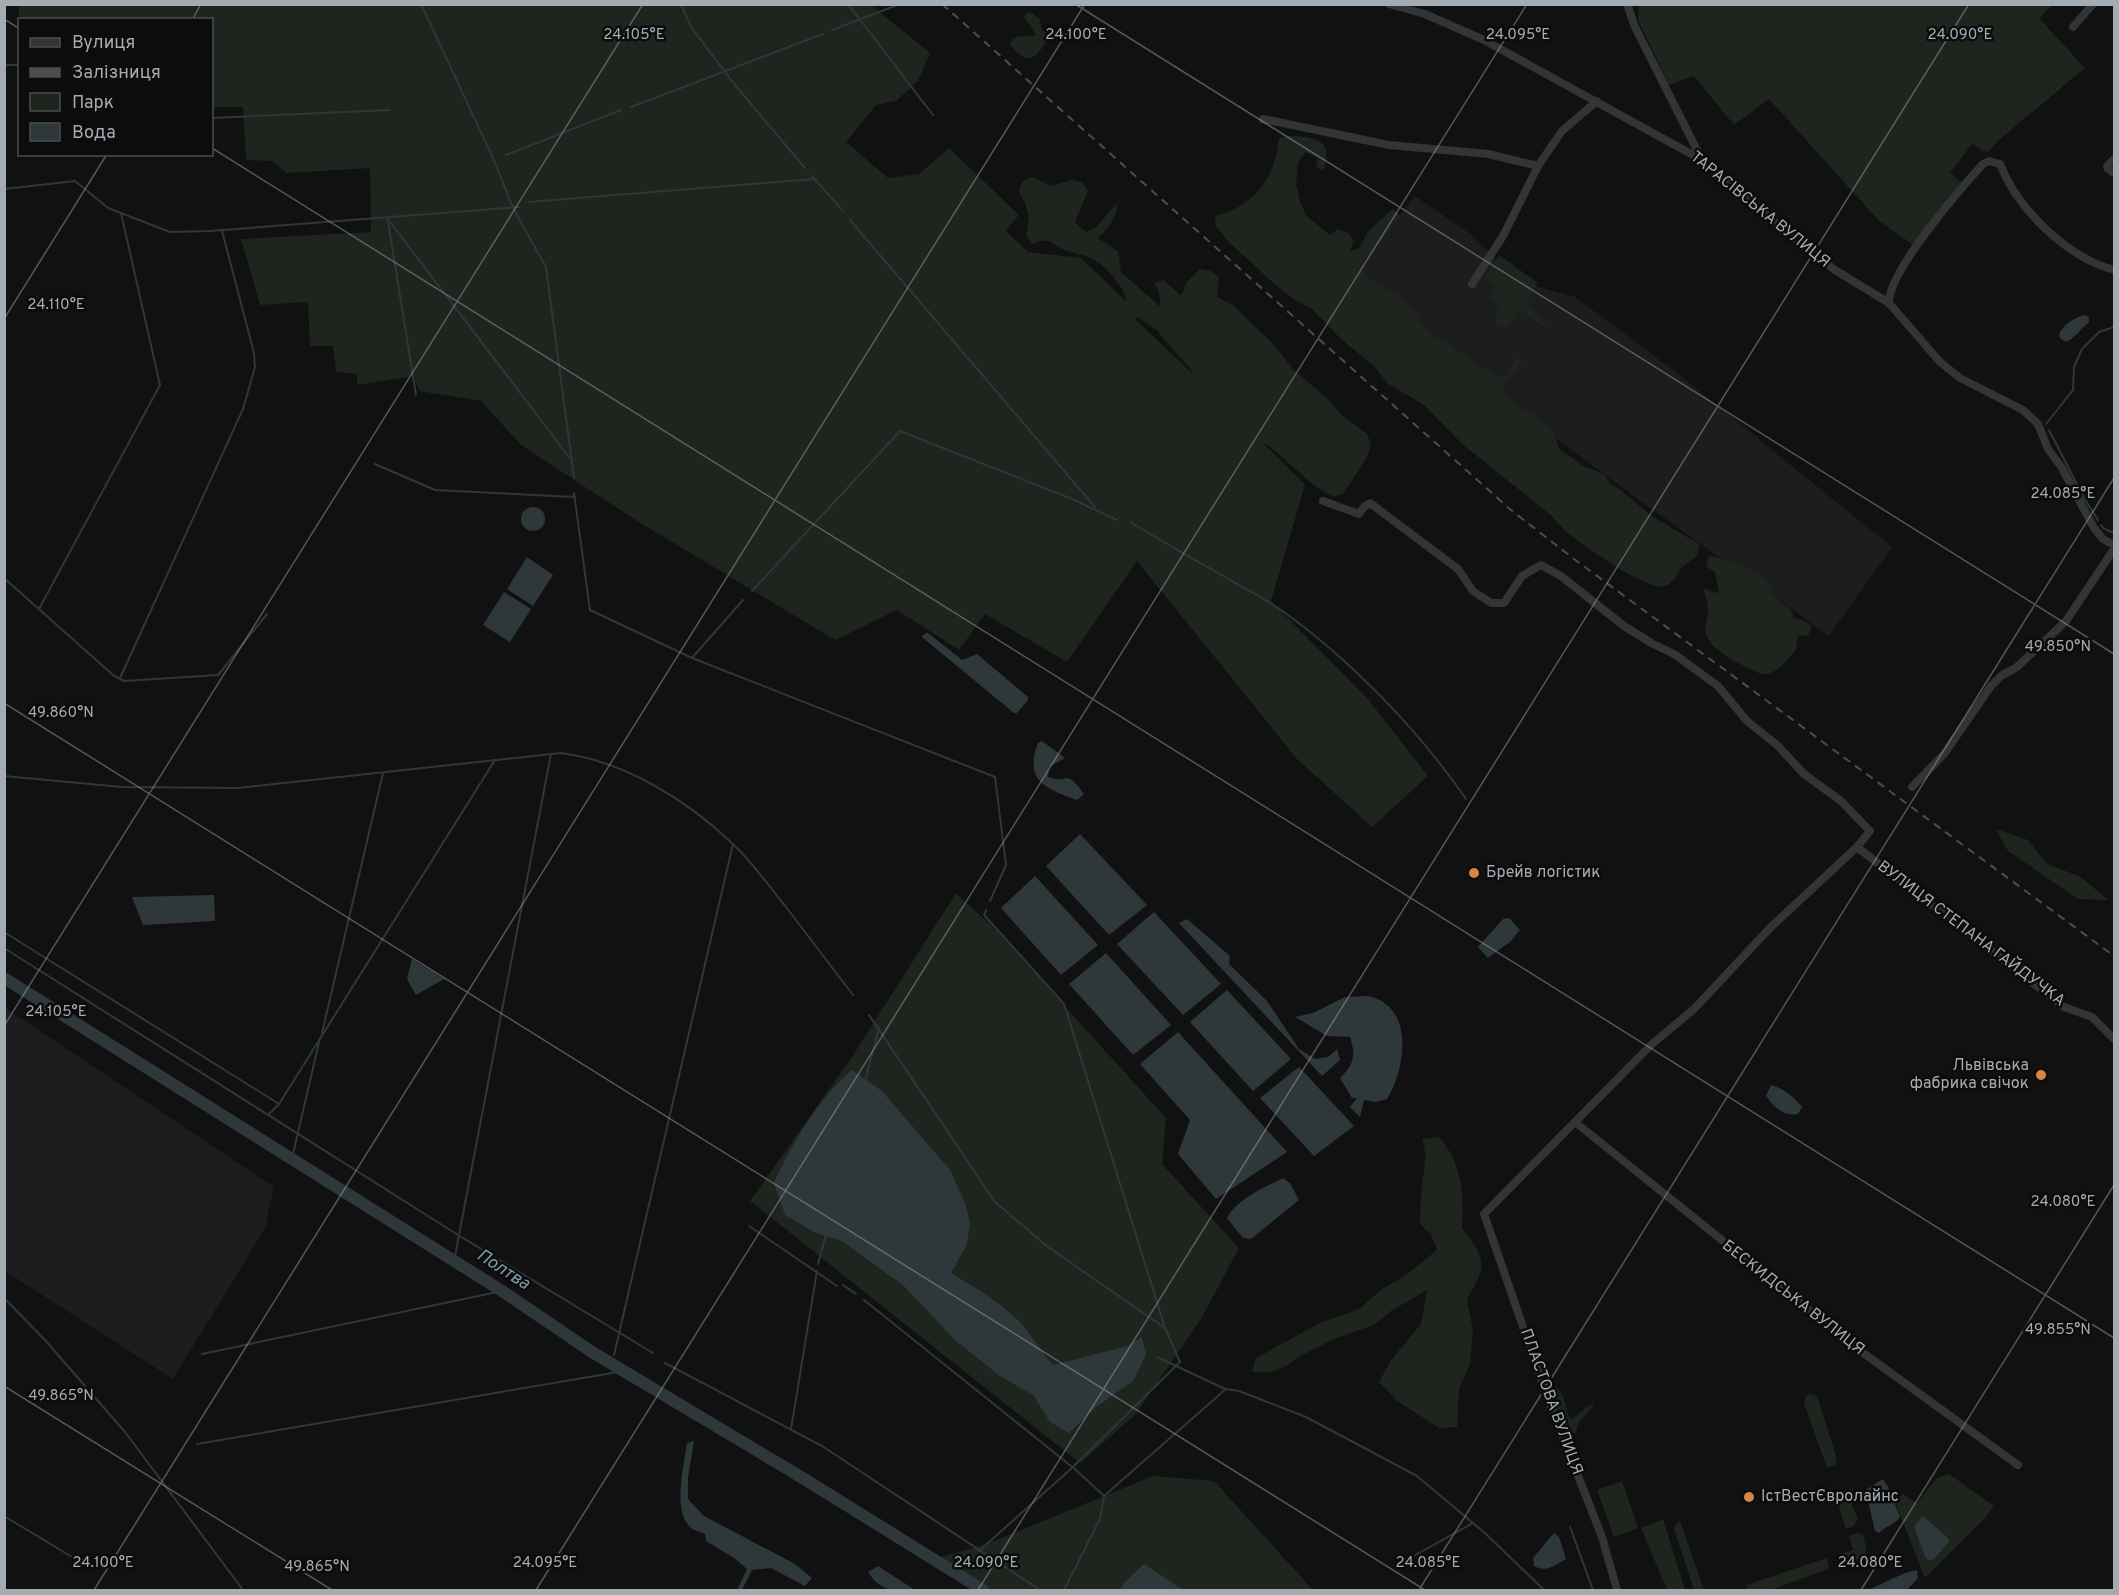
<svg xmlns="http://www.w3.org/2000/svg" width="2119" height="1595" font-family="Overpass,sans-serif">
	<style>
		.built { fill: #1d1d1f }
		.green { fill: #1e241e; fill-rule: evenodd }
		.water { fill: #2e383b }
		.lines { fill: none; stroke-linecap: round; stroke-linejoin: round }
		.stream { stroke: #2e383b; stroke-width: 2 }
		.river { stroke: #2e383b; stroke-width: 12 }
		.minor { stroke: #323436; stroke-width: 8 }
		.rail { stroke: #4b4e51; stroke-width: 2; stroke-dasharray: 8 6; stroke-linecap: butt }
		.ticks { fill: none; stroke: #a4abb1; stroke-width: 1.5; stroke-opacity: 0.45 }
		.poi-dot { fill: #da8441; stroke: #0c0c0d; stroke-width: 2 }
		.labels { text-anchor: middle; dominant-baseline: central; stroke-width: 5; stroke-linejoin: round; paint-order: stroke }
		.street-label { font-size: 16px; fill: #a4abb1; stroke: #0c0c0d }
		.poi-label { font-size: 16px; fill: #a4abb1; stroke: #0c0c0d; text-anchor: start }
		.water-label { font-size: 18px; font-style: italic; fill: #7e9ea8; stroke: #0c0c0d }
		.ticks-label { font-size: 15px; text-anchor: middle; fill: #a4abb1; stroke: #0c0c0d; stroke-width: 5; stroke-linejoin: round; paint-order: stroke }
	</style>
	<rect width="100%" height="100%" fill="#111112"/>
	<g class="built">
		<path d="M 1415,196 L 1472,235 L 1517,281 L 1575,297 L 1676,372 L 1892,547 L 1829,636 L 1649,507 L 1523,414 L 1354,271 Z"/>
		<path d="M 4,1007 L 274,1187 L 265,1228 L 173,1379 L 5,1271 Z"/>
	</g>
	<g class="green">
		<path d="M 1639,4 L 2052,5 L 2039,18 L 2085,68 L 2000,139 L 1987,153 L 1972,144 L 1950,173 L 1962,183 L 1915,246 L 1879,221 L 1769,99 L 1734,125 L 1694,76 L 1669,85 L 1638,20 Z"/>
		<path d="M 188,5 L 871,5 L 930,53 L 918,81 L 896,101 L 876,105 L 846,142 L 888,178 L 919,174 L 949,148 L 1019,215 L 1006,231 L 1028,252 L 1081,258 L 1127,302 C 1125,288 1106,266 1093,259 C 1084,254 1071,254 1062,249 C 1048,241 1050,238 1032,244 L 1026,235 C 1031,219 1028,206 1019,192 L 1022,182 L 1032,177 L 1051,186 L 1072,180 L 1082,182 L 1088,191 L 1075,222 L 1086,232 L 1096,227 L 1117,203 C 1117,218 1109,228 1098,238 L 1118,251 L 1121,272 L 1161,307 L 1159,292 L 1154,283 L 1164,280 L 1181,296 L 1186,283 L 1200,269 L 1211,271 L 1219,277 L 1217,297 L 1234,306 L 1273,344 L 1293,369 L 1326,397 L 1341,414 L 1367,434 L 1371,444 L 1368,455 L 1344,493 L 1334,497 L 1316,487 L 1268,445 L 1263,443 L 1305,485 L 1271,601 L 1368,699 L 1428,776 L 1372,827 L 1297,759 L 1137,561 L 1067,662 L 985,614 L 959,650 L 897,610 L 835,640 L 634,519 L 521,445 L 481,401 L 419,391 L 414,376 L 357,385 L 357,374 L 336,372 L 333,346 L 310,346 L 308,302 L 260,305 L 241,239 L 371,232 L 370,168 L 287,173 L 272,161 L 246,160 L 243,107 L 212,107 L 212,20 L 44,20 L 19,17 L 19,5 ZM 1137,317 L 1158,331 L 1161,336 L 1189,367 L 1193,374 L 1136,320 Z"/>
		<path d="M 1032,12 L 1040,20 L 1042,30 L 1047,32 C 1049,39 1048,39 1044,45 C 1033,63 1024,62 1010,45 C 1012,33 1026,37 1036,35 L 1024,17 L 1027,13 Z"/>
		<path d="M 1289,136 C 1315,137 1335,139 1323,170 L 1316,167 L 1318,158 L 1305,152 L 1298,163 L 1296,184 L 1301,204 L 1306,215 L 1330,235 L 1338,229 L 1349,233 L 1354,242 L 1350,251 L 1359,248 L 1369,230 L 1393,209 L 1401,217 L 1366,258 L 1362,269 L 1369,279 L 1401,297 L 1416,312 L 1419,321 L 1435,337 L 1445,340 L 1462,354 L 1495,376 L 1506,376 L 1519,355 L 1522,362 L 1510,379 L 1502,386 L 1507,397 L 1553,429 L 1559,449 L 1585,467 L 1604,474 L 1610,484 L 1619,489 L 1653,517 L 1699,544 L 1698,555 L 1681,568 L 1676,577 L 1668,585 L 1657,587 L 1628,574 L 1592,551 L 1566,532 L 1552,516 L 1462,444 L 1424,405 L 1387,383 L 1375,367 L 1341,339 L 1311,308 L 1293,299 L 1270,280 L 1230,243 L 1216,227 L 1215,216 C 1255,206 1275,178 1279,138 Z"/>
		<path d="M 1499,255 L 1538,283 L 1526,304 L 1546,323 L 1544,327 L 1518,309 C 1514,318 1513,325 1503,328 L 1495,323 L 1497,318 L 1495,312 L 1499,306 L 1491,297 L 1496,287 L 1484,279 Z"/>
		<path d="M 1709,556 C 1721,557 1759,570 1766,580 C 1769,586 1770,592 1775,597 C 1780,603 1788,606 1793,613 L 1793,618 L 1803,620 L 1812,626 L 1808,636 L 1798,635 L 1796,650 L 1782,666 L 1773,672 L 1763,675 C 1745,666 1713,654 1706,634 C 1703,626 1708,619 1708,611 C 1708,603 1705,595 1703,588 L 1713,592 L 1719,593 L 1715,572 L 1706,566 Z"/>
		<path d="M 1996,829 L 2028,840 L 2047,864 L 2081,877 L 2108,900 L 2078,899 L 2008,851 Z"/>
		<path d="M 956,893 L 993,927 L 1166,1118 L 1162,1164 L 1239,1248 L 1201,1319 L 1135,1415 L 1080,1463 L 750,1201 L 852,1057 Z"/>
		<path d="M 1439,1137 C 1462,1163 1464,1195 1462,1228 C 1488,1262 1486,1265 1467,1300 L 1473,1330 L 1470,1364 L 1459,1389 L 1457,1427 L 1439,1428 L 1396,1400 L 1379,1382 L 1391,1360 L 1421,1324 L 1427,1290 L 1391,1311 L 1374,1325 L 1334,1339 L 1302,1355 L 1286,1366 L 1271,1372 L 1252,1372 L 1256,1358 L 1320,1323 L 1359,1309 L 1381,1290 L 1406,1275 L 1437,1250 L 1431,1235 L 1420,1224 C 1421,1212 1420,1199 1422,1186 C 1424,1169 1428,1157 1422,1139 Z"/>
		<path d="M 1552,1388 L 1557,1388 C 1566,1396 1565,1410 1571,1420 L 1589,1405 L 1595,1404 L 1578,1423 L 1576,1433 L 1567,1432 C 1560,1423 1550,1399 1552,1388 Z"/>
		<path d="M 1810,1393 L 1817,1396 L 1837,1459 L 1835,1465 L 1827,1468 L 1804,1403 L 1805,1398 Z"/>
		<path d="M 1949,1474 L 1994,1506 L 1984,1519 L 1925,1578 L 1895,1502 L 1903,1494 L 1917,1503 L 1938,1477 Z"/>
		<path d="M 1153,1476 L 1214,1481 L 1313,1590 L 984,1590 L 934,1559 L 987,1544 Z"/>
		<path d="M 1622,1481 L 1638,1528 L 1614,1537 L 1597,1490 Z"/>
		<path d="M 1846,1498 L 1850,1500 L 1858,1519 L 1854,1526 L 1846,1529 L 1837,1501 Z"/>
		<path d="M 1663,1519 L 1685,1590 L 1667,1590 L 1641,1528 Z"/>
		<path d="M 1680,1521 L 1704,1590 L 1694,1590 L 1674,1529 L 1677,1523 Z"/>
		<path d="M 1857,1533 L 1863,1535 C 1869,1557 1868,1558 1847,1564 L 1841,1554 L 1853,1550 L 1849,1536 Z"/>
		<path d="M 1827,1558 L 1829,1567 L 1826,1570 L 1770,1590 L 1748,1590 L 1746,1585 Z"/>
	</g>
	<g class="water">
		<path d="M 2085,315 L 2089,317 L 2089,322 C 2082,327 2073,340 2066,342 L 2060,338 L 2059,334 C 2064,324 2075,317 2085,315 Z"/>
		<circle cx="533" cy="519" r="12"/>
		<path d="M 527,557 L 553,575 L 533,606 L 507,589 Z"/>
		<path d="M 504,592 L 531,609 L 510,642 L 483,625 Z"/>
		<path d="M 926,633 L 928,633 L 962,660 L 977,654 L 1028,697 L 1028,700 L 1017,713 L 1014,713 L 923,638 L 922,636 Z"/>
		<path d="M 1042,741 L 1065,758 L 1049,767 L 1048,777 C 1069,785 1064,767 1084,794 L 1077,800 C 1045,789 1024,780 1038,743 Z"/>
		<path d="M 1080,834 L 1147,905 L 1109,935 L 1046,866 Z"/>
		<path d="M 1035,876 L 1098,945 L 1061,975 L 1001,908 Z"/>
		<path d="M 214,895 L 215,921 L 143,925 L 132,897 Z"/>
		<path d="M 1154,912 L 1221,984 L 1183,1015 L 1117,944 Z"/>
		<path d="M 1509,918 L 1520,930 L 1511,941 L 1488,958 L 1478,947 L 1503,919 Z"/>
		<path d="M 1187,919 L 1230,956 L 1229,964 L 1267,1001 L 1299,1049 L 1315,1059 L 1328,1057 L 1337,1049 L 1340,1060 L 1322,1076 L 1179,923 Z"/>
		<path d="M 1106,953 L 1171,1025 L 1133,1055 L 1069,984 Z"/>
		<path d="M 412,959 L 444,979 L 416,995 L 407,979 Z"/>
		<path d="M 1227,990 L 1291,1059 L 1253,1091 L 1190,1022 Z"/>
		<path d="M 1368,996 C 1415,1006 1406,1068 1387,1099 L 1376,1102 L 1364,1100 L 1360,1117 L 1350,1107 L 1357,1098 L 1352,1098 L 1340,1078 C 1354,1065 1356,1055 1350,1037 L 1327,1036 L 1295,1017 L 1313,1013 L 1345,997 Z"/>
		<path d="M 1178,1032 L 1287,1152 L 1216,1199 L 1178,1154 L 1190,1120 L 1140,1064 Z"/>
		<path d="M 1299,1067 L 1354,1126 L 1314,1156 L 1260,1098 Z"/>
		<path d="M 852,1070 L 882,1091 L 950,1170 L 965,1203 L 970,1223 L 967,1244 L 951,1273 C 974,1287 999,1301 1019,1321 C 1032,1335 1041,1351 1053,1365 L 1127,1346 L 1142,1337 L 1146,1355 L 1133,1381 L 1096,1407 L 1069,1433 L 1050,1422 L 1033,1395 L 1000,1376 L 956,1341 L 904,1286 L 842,1241 L 816,1233 L 785,1215 L 774,1183 C 793,1142 817,1100 852,1070 Z"/>
		<path d="M 1771,1085 C 1783,1088 1795,1098 1802,1107 L 1798,1114 C 1784,1117 1774,1107 1766,1096 Z"/>
		<path d="M 1283,1178 L 1290,1183 L 1299,1200 L 1251,1239 L 1243,1238 L 1227,1218 C 1238,1198 1264,1188 1283,1178 Z"/>
		<path d="M 694,1441 L 688,1478 L 688,1499 L 704,1516 L 795,1564 L 812,1578 L 805,1586 L 771,1568 L 752,1570 L 742,1590 L 737,1590 L 747,1569 L 734,1558 L 706,1541 L 705,1534 C 700,1532 692,1530 689,1526 C 673,1509 684,1464 687,1443 Z"/>
		<path d="M 1883,1479 L 1889,1489 L 1900,1517 C 1895,1525 1885,1526 1879,1533 L 1875,1531 L 1866,1492 L 1867,1489 Z"/>
		<path d="M 1923,1516 L 1948,1538 L 1949,1542 L 1934,1559 L 1929,1561 L 1925,1556 L 1914,1527 Z"/>
		<path d="M 1554,1533 L 1559,1537 L 1566,1559 C 1555,1565 1547,1573 1534,1566 L 1533,1558 Z"/>
		<path d="M 1144,1564 L 1183,1590 L 1120,1590 L 1123,1584 Z"/>
		<path d="M 878,1566 L 915,1590 C 893,1591 881,1592 868,1572 Z"/>
		<path d="M 1917,1570 L 1918,1578 L 1907,1590 L 1868,1590 L 1905,1573 Z"/>
	</g>
	<g class="lines">
		<g class="stream">
			<path d="M 421,4 L 493,158 L 513,208 L 546,267 L 574,478"/>
			<path d="M 681,4 L 691,27 L 735,85 L 805,168"/>
			<path d="M 848,4 L 933,115"/>
			<path d="M 832,30 L 900,4"/>
			<path d="M 4,65 L 20,65"/>
			<path d="M 631,107 L 823,34"/>
			<path d="M 212,118 L 390,110"/>
			<path d="M 506,155 L 621,110"/>
			<path d="M 812,176 L 843,211"/>
			<path d="M 4,189 L 75,181 L 108,208 L 170,232 L 210,231 L 519,207"/>
			<path d="M 529,202 L 814,179"/>
			<path d="M 387,218 L 569,457"/>
			<path d="M 850,220 L 1095,507"/>
			<path d="M 388,221 L 416,395"/>
			<path d="M 2046,424 L 2073,390 L 2074,367 L 2082,349 L 2099,332 L 2114,327"/>
			<path d="M 2049,430 L 2084,498 L 2098,520"/>
			<path d="M 375,464 L 435,490 L 575,497"/>
			<path d="M 574,493 L 590,610 L 692,658 L 995,777 L 1006,865 L 990,901"/>
			<path d="M 1130,522 C 1162,541 1193,559 1225,577 C 1245,589 1266,599 1284,612 C 1351,660 1420,732 1466,799"/>
			<path d="M 2101,525 L 2103,528 L 2114,533"/>
			<path d="M 4,578 L 113,675 L 124,681 L 218,675 L 267,614"/>
			<path d="M 752,591 L 900,431 L 1072,499 L 1117,520"/>
			<path d="M 39,609 L 160,385 L 121,213"/>
			<path d="M 692,658 L 743,600"/>
			<path d="M 120,678 L 243,409 L 255,367 L 254,353 L 222,231"/>
			<path d="M 4,776 L 122,787 L 238,788 L 561,753 C 624,761 687,800 733,844 C 753,863 769,886 786,907 C 809,937 831,966 853,995"/>
			<path d="M 986,910 L 984,915 L 1064,1004 L 1165,1328"/>
			<path d="M 4,932 L 279,1104"/>
			<path d="M 4,948 L 458,1235 L 653,1353"/>
			<path d="M 869,1015 L 995,1202 L 1048,1247 L 1165,1328 L 1180,1362 L 1073,1467 L 979,1551"/>
			<path d="M 322,1033 L 383,773"/>
			<path d="M 865,1081 L 879,1028"/>
			<path d="M 269,1114 L 279,1104 L 495,760"/>
			<path d="M 292,1158 L 320,1038"/>
			<path d="M 749,1226 L 837,1286"/>
			<path d="M 454,1261 L 551,754"/>
			<path d="M 818,1264 L 826,1234"/>
			<path d="M 843,1285 L 856,1294"/>
			<path d="M 4,1298 L 45,1340 L 125,1432 L 243,1590"/>
			<path d="M 864,1300 L 1076,1470 L 1104,1496"/>
			<path d="M 202,1354 L 502,1291"/>
			<path d="M 614,1355 L 733,844"/>
			<path d="M 1157,1357 L 1225,1389"/>
			<path d="M 665,1363 L 822,1446 L 1040,1590"/>
			<path d="M 791,1429 L 817,1271"/>
			<path d="M 197,1444 L 624,1371"/>
			<path d="M 4,1516 L 87,1566"/>
			<path d="M 1570,1527 L 1593,1590"/>
			<path d="M 1410,1558 L 1473,1523"/>
			<path d="M 1064,1590 L 1100,1519 L 1104,1496 L 1226,1389 L 1239,1391 L 1306,1417 L 1417,1476 L 1486,1534 L 1544,1590"/>
		</g>
		<path class="river" d="M 4,978 L 502,1291 L 592,1352 L 806,1480 L 983,1590"/>
		<g class="minor">
			<path d="M 1389,4 L 1425,14 L 1484,40 L 1702,160 L 1796,240 L 1835,270 L 1889,303 L 1940,362 L 1960,378 L 2023,410 L 2038,424 L 2048,449 L 2062,468 L 2094,528 L 2103,539 L 2114,545"/>
			<path d="M 1627,4 L 1635,27 L 1702,160"/>
			<path d="M 2073,27 L 2093,4"/>
			<path d="M 1263,119 L 1389,145 L 1488,154 L 1538,166"/>
			<path d="M 2114,159 L 2107,166 L 2108,169 L 2114,173"/>
			<path d="M 1472,284 L 1503,236 L 1538,166 L 1562,131 L 1597,101"/>
			<path d="M 1889,303 C 1888,272 1960,189 1983,164 L 1989,161 L 2000,164 C 2018,210 2067,257 2114,270"/>
			<path d="M 1323,501 L 1359,514 L 1364,507 L 1370,503 L 1458,569 L 1473,591 L 1491,603 L 1504,603 L 1522,576 L 1541,565 L 1561,576 L 1624,626 L 1653,644 L 1674,654 L 1718,686 L 1747,721 L 1777,745 L 1804,774 L 1841,801 L 1870,831 L 1857,847 L 1770,928 L 1694,1009 L 1651,1045 L 1484,1214 L 1548,1399 L 1602,1537 L 1617,1590"/>
			<path d="M 1912,787 L 1944,754 L 1991,686 L 2001,676 L 2017,667 L 2066,621 L 2114,549"/>
			<path d="M 1857,847 L 2064,1007 L 2092,1017 L 2114,1039"/>
			<path d="M 1575,1122 L 1855,1347 L 2018,1465"/>
		</g>
		<path class="rail" d="M 942,4 L 1511,510 L 1574,559 L 2114,956"/>
	</g>
	<path class="ticks" d="M 1075,4 L 2114,654M 4,19 L 20,29M 192,20 L 201,4M 212,148 L 2114,1338M 4,319 L 107,154M 4,703 L 1425,1590M 4,1026 L 643,4M 4,1386 L 332,1590M 94,1590 L 1085,4M 536,1590 L 1527,4M 978,1590 L 1969,4M 1419,1590 L 2114,478M 1861,1590 L 2114,1185"/>
	<g class="poi-dot">
		<circle cx="1474" cy="873" r="6"/>
		<circle cx="2041" cy="1075" r="6"/>
		<circle cx="1749" cy="1497" r="6"/>
	</g>
	<g class="labels">
		<g class="street-label">
			<text transform="translate(1760 210) rotate(39)">ТАРАСІВСЬКА ВУЛИЦЯ</text>
			<text transform="translate(1971 934) rotate(37)">ВУЛИЦЯ СТЕПАНА ГАЙДУЧКА</text>
			<text transform="translate(1793 1298) rotate(38)">БЕСКИДСЬКА ВУЛИЦЯ</text>
			<text transform="translate(1551 1402) rotate(70)">ПЛАСТОВА ВУЛИЦЯ</text>
		</g>
		<g class="poi-label">
			<text x="1486" y="873">Брейв логістик</text>
			<text x="2029" y="1066" text-anchor="end">Львівська<tspan x="2029" dy="18">фабрика свічок</tspan></text>
			<text x="1761" y="1497">ІстВестЄвролайнс</text>
		</g>
		<g class="water-label">
			<text transform="translate(503 1270) rotate(33)">Полтва</text>
		</g>
	</g>
	<g class="ticks-label">
		<text x="634" y="39">24.105°E</text>
		<text x="1076" y="39">24.100°E</text>
		<text x="1518" y="39">24.095°E</text>
		<text x="1960" y="39">24.090°E</text>
		<text x="56" y="309">24.110°E</text>
		<text x="2063" y="498">24.085°E</text>
		<text x="2058" y="651">49.850°N</text>
		<text x="61" y="717">49.860°N</text>
		<text x="56" y="1016">24.105°E</text>
		<text x="2063" y="1206">24.080°E</text>
		<text x="2058" y="1334">49.855°N</text>
		<text x="61" y="1400">49.865°N</text>
		<text x="103" y="1567">24.100°E</text>
		<text x="545" y="1567">24.095°E</text>
		<text x="986" y="1567">24.090°E</text>
		<text x="1428" y="1567">24.085°E</text>
		<text x="1870" y="1567">24.080°E</text>
		<text x="317" y="1571">49.865°N</text>
	</g>
	<rect width="2119" height="1595" fill="none" stroke="#a4abb1" stroke-width="12"/>
	<rect x="18" y="18" width="195" height="138" fill="#0c0c0d" stroke="#494c4f" stroke-width="1.5"/>
	<rect x="30" y="38" width="30" height="9" fill="#323436" stroke="#494c4f" stroke-width="1.5"/>
	<text x="72" y="48" font-size="18" fill="#a4abb1">Вулиця</text>
	<rect x="30" y="68" width="30" height="9" fill="#4b4e51" stroke="#494c4f" stroke-width="1.5"/>
	<text x="72" y="78" font-size="18" fill="#a4abb1">Залізниця</text>
	<rect x="30" y="93" width="30" height="18" fill="#1e241e" stroke="#494c4f" stroke-width="1.5"/>
	<text x="72" y="108" font-size="18" fill="#a4abb1">Парк</text>
	<rect x="30" y="123" width="30" height="18" fill="#2e383b" stroke="#494c4f" stroke-width="1.5"/>
	<text x="72" y="138" font-size="18" fill="#a4abb1">Вода</text>
</svg>
